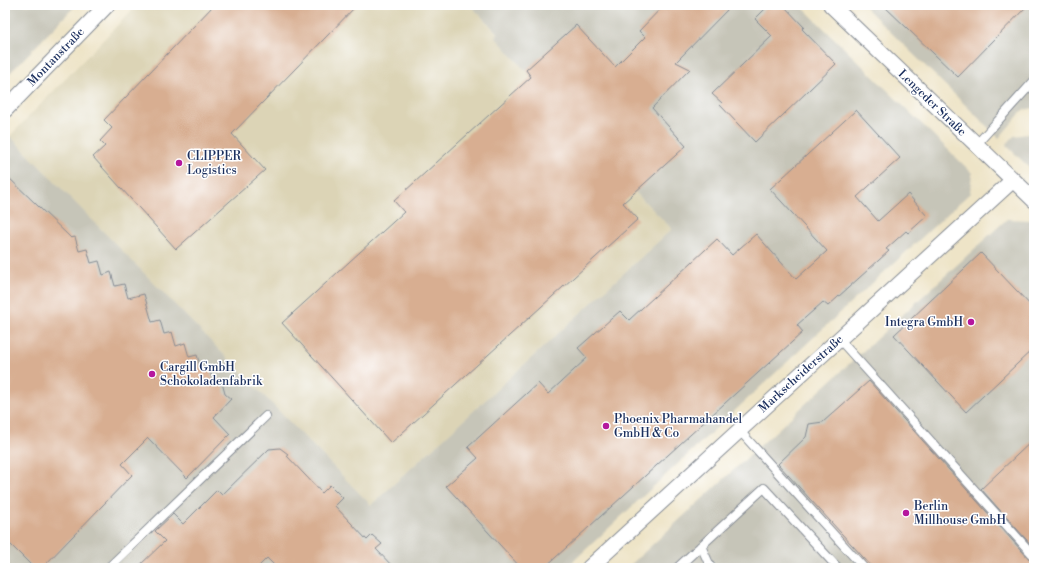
<svg xmlns="http://www.w3.org/2000/svg" width="1039" height="573" font-family="'Libre Bodoni',serif">
	<style>
		.built { fill: #dcd4b6 }
		.industrial { fill: #c6c5b8 }
		.building { fill: #d8ae91 }
		.lines { fill: none; stroke-linecap: round; stroke-linejoin: round }
		.service-casing { stroke: #848a92; stroke-width: 10 }
		.minor-casing { stroke: #848a92; stroke-width: 17 }
		.service { stroke: #fff; stroke-width: 8 }
		.minor { stroke: #fff; stroke-width: 15 }
		.poi-dot { fill: #b5179e; stroke: #fff; stroke-width: 1.5 }
		.labels { text-anchor: middle; dominant-baseline: central; stroke-width: 3; stroke-linejoin: round; paint-order: stroke }
		.street-label { font-size: 12px; fill: #1b2f5e; stroke: #fff }
		.poi-label { font-size: 12px; fill: #1b2f5e; stroke: #fff; text-anchor: start }
	</style>
	<rect width="100%" height="100%" fill="#fff"/>
	<filter id="ink" filterUnits="userSpaceOnUse"><feTurbulence type="fractalNoise" baseFrequency=".025" numOctaves="2"/><feDisplacementMap in="SourceGraphic" scale="8" xChannelSelector="R" yChannelSelector="G"/><feConvolveMatrix kernelMatrix="1 2 1 2 8 2 1 2 1" color-interpolation-filters="sRGB"/></filter>
	<filter id="wash" filterUnits="userSpaceOnUse"><feTurbulence type="fractalNoise" baseFrequency=".012" numOctaves="4" result="noise"/><feDisplacementMap in="SourceGraphic" scale="16" xChannelSelector="R" yChannelSelector="G"/><feGaussianBlur stdDeviation="0.9" result="paint"/><feColorMatrix in="noise" values="0 0 0 0 0 0 0 0 0 0 0 0 0 0 0 0 0 1.4 0 .05"/><feComposite in="paint" operator="in"/></filter>
	<g filter="url(#wash)">
		<rect width="100%" height="100%" fill="#eee4c7"/>
		<path class="built" d="M 137,5 L 470,5 L 498,35 L 495,37 L 635,192 L 672,229 L 371,505 L 10,136 Z"/>
		<g class="industrial">
			<path d="M 5,5 L 76,5 L 5,78 Z"/>
			<path d="M 470,5 L 800,5 L 972,173 L 970,193 L 828,324 L 566,568 L 5,568 L 5,141 L 10,136 L 371,505 L 672,229 L 635,192 L 495,37 L 498,34 Z"/>
			<path d="M 863,5 L 1034,5 L 1034,108 L 1023,110 L 999,138 Z"/>
			<path d="M 1034,133 L 1034,172 L 1006,145 L 1014,136 Z"/>
			<path d="M 1007,219 L 1031,220 L 1034,223 L 1034,568 L 627,568 Z"/>
		</g>
		<g id="blocks">
			<g class="building">
				<path d="M 214,5 L 357,5 L 232,134 L 265,170 L 176,249 L 93,157 L 105,146 L 100,141 L 112,128 L 104,120 Z"/>
				<path d="M 664,5 L 732,5 L 676,62 L 690,69 L 652,108 L 686,146 L 623,203 L 638,219 L 391,443 L 282,323 L 404,212 L 394,201 L 531,77 L 526,70 L 576,25 L 615,67 L 645,37 L 639,31 Z"/>
				<path d="M 769,5 L 783,5 L 804,27 L 802,29 L 836,64 L 755,142 L 720,105 L 722,103 L 712,94 L 772,36 L 755,19 Z"/>
				<path d="M 883,5 L 1028,5 L 958,77 Z"/>
				<path d="M 856,110 L 900,158 L 857,197 L 878,221 L 908,194 L 927,216 L 908,233 L 906,231 L 886,249 L 889,251 L 828,306 L 823,302 L 797,325 L 803,332 L 544,568 L 521,568 L 446,486 L 478,458 L 468,447 L 538,383 L 548,394 L 587,358 L 578,348 L 620,311 L 629,320 L 717,239 L 732,255 L 756,234 L 796,279 L 827,251 L 770,189 Z"/>
				<path d="M 5,174 L 71,238 L 75,237 L 79,251 L 87,249 L 91,263 L 99,261 L 103,275 L 111,272 L 115,286 L 124,284 L 128,298 L 144,294 L 152,322 L 160,320 L 164,334 L 172,332 L 176,346 L 185,343 L 189,357 L 197,355 L 201,369 L 209,367 L 213,381 L 221,379 L 225,394 L 231,399 L 214,417 L 230,434 L 187,478 L 148,438 L 122,464 L 132,475 L 42,568 L 34,568 L 5,539 Z"/>
				<path d="M 981,253 L 1034,309 L 1034,348 L 966,412 L 894,335 Z"/>
				<path d="M 869,381 L 1030,560 L 1034,561 L 1034,568 L 873,568 L 778,464 L 806,437 L 809,424 L 823,422 Z"/>
				<path d="M 1034,439 L 1034,548 L 981,489 Z"/>
				<path d="M 280,448 L 288,454 L 287,456 L 322,493 L 330,485 L 343,498 L 335,506 L 367,540 L 372,535 L 382,544 L 376,549 L 394,568 L 277,568 L 267,558 L 257,568 L 137,568 L 165,541 L 155,531 L 173,514 L 183,524 L 217,490 L 222,495 L 269,449 Z"/>
			</g>
		</g>
	</g>
	<g filter="url(#ink)">
		<use href="#blocks" fill-opacity="0" stroke="#848a92" stroke-width="1"/>
		<g class="lines">
			<g class="service-casing">
				<g id="service">
					<path d="M 976,145 L 1034,81"/>
					<path d="M 839,339 L 1034,556"/>
					<path d="M 739,430 L 864,568"/>
					<path d="M 701,546 L 711,568"/>
					<path d="M 108,568 L 266,416"/>
					<path d="M 677,568 L 764,488 L 838,568"/>
				</g>
			</g>
			<g class="minor-casing">
				<g id="minor">
					<path d="M 831,5 L 1034,200"/>
					<path d="M 5,110 L 107,5"/>
					<path d="M 589,568 L 1013,180"/>
				</g>
			</g>
			<use href="#service" class="service"/>
			<use href="#minor" class="minor"/>
		</g>
	</g>
	<g class="poi-dot">
		<circle cx="179" cy="163" r="4"/>
		<circle cx="971" cy="322" r="4"/>
		<circle cx="152" cy="374" r="4"/>
		<circle cx="606" cy="426" r="4"/>
		<circle cx="906" cy="513" r="4"/>
	</g>
	<g class="labels">
		<g class="street-label">
			<text transform="translate(56 57) rotate(-46)">Montanstraße</text>
			<text transform="translate(932 103) rotate(44)">Lengeder Straße</text>
			<text transform="translate(801 374) rotate(-42)">Markscheiderstraße</text>
		</g>
		<g class="poi-label">
			<text x="187" y="156">CLIPPER<tspan x="187" dy="14">Logistics</tspan></text>
			<text x="963" y="322" text-anchor="end">Integra GmbH</text>
			<text x="160" y="367">Cargill GmbH<tspan x="160" dy="14">Schokoladenfabrik</tspan></text>
			<text x="614" y="419">Phoenix Pharmahandel<tspan x="614" dy="14">GmbH &amp; Co</tspan></text>
			<text x="914" y="506">Berlin<tspan x="914" dy="14">Millhouse GmbH</tspan></text>
		</g>
	</g>
	<rect width="1039" height="573" fill="none" stroke="#fff" stroke-width="20"/>
</svg>
